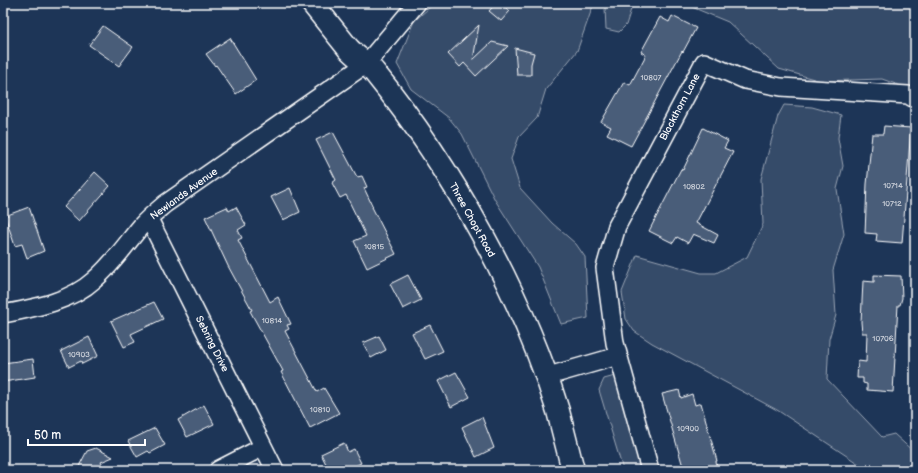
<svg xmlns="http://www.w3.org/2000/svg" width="918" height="473" font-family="'Balsamiq Sans',sans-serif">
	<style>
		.green { fill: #364b69; stroke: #9aa5b4 }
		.building { fill: #4a5d79; stroke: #fff }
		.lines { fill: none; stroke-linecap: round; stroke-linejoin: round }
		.minor-casing { stroke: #fff; stroke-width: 20 }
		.major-casing { stroke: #fff; stroke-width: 25 }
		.minor { stroke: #1d3557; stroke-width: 17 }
		.major { stroke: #1d3557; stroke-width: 22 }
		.labels { text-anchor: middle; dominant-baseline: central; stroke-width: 3; stroke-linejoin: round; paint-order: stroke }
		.number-label { font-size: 8px; fill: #d2d6de }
		.street-label { font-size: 10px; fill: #fff; stroke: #1d3557 }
	</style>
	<rect width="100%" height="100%" fill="#1d3557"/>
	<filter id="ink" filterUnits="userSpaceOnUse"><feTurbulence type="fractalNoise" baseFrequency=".025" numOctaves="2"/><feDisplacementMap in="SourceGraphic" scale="8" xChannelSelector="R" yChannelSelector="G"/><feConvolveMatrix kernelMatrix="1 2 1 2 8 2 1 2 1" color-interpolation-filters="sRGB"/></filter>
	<g filter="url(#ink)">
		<g class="green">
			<path d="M 435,3 L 594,3 L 577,51 L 546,89 L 537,118 L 519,137 L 511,159 L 520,188 L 552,223 L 576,244 L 585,257 L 588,318 L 561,324 L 538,267 L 495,200 L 462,134 L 449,118 L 411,89 L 397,64 L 414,21 Z"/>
			<path d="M 602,3 L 633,3 L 626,25 L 619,32 L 606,29 L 605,8 Z"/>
			<path d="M 682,3 L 915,3 L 915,91 L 882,79 L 821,81 L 779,69 L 728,22 Z"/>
			<path d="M 784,105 L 812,107 L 841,115 L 838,138 L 843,166 L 837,189 L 844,234 L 833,270 L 836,315 L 829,339 L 827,379 L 882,437 L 894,434 L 915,453 L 915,470 L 868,470 L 777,410 L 652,343 L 634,331 L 626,319 L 622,292 L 637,255 L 701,273 L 716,273 L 747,257 L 763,224 L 761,179 L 778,116 Z"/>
			<path d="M 615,376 L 642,470 L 623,470 L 599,390 L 604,379 Z"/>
		</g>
		<g class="building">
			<path d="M 496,3 L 500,3 L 510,11 L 501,21 L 489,11 Z"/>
			<path d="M 672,16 L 696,28 L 683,52 L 682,51 L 631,146 L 607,134 L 611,127 L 601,122 L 624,82 L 630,85 L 646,55 L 641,52 L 660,17 L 669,22 Z"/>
			<path d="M 479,25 L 473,60 L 492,42 L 508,46 L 476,76 L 464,63 L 460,67 L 448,54 Z"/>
			<path d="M 103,26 L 133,47 L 119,66 L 89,45 Z"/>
			<path d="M 230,38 L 256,80 L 236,94 L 216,65 L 215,66 L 206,54 Z"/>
			<path d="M 515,48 L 534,53 L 531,64 L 531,75 L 517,75 Z"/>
			<path d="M 884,126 L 911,128 L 902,243 L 876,241 L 877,234 L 865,233 L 867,184 L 872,134 L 883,134 Z"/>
			<path d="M 703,128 L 728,141 L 724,148 L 733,152 L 696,223 L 718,235 L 714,243 L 693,234 L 688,243 L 677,237 L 673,243 L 649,231 L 681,169 L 683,170 Z"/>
			<path d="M 333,132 L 357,177 L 362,176 L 367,187 L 364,188 L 373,207 L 372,207 L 396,254 L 367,268 L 354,241 L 366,236 L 346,195 L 340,198 L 332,183 L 336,180 L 316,140 Z"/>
			<path d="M 95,172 L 110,186 L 79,221 L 64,207 Z"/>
			<path d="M 290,188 L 300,212 L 283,220 L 271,197 Z"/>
			<path d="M 29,207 L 44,251 L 27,258 L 22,244 L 15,246 L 5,216 Z"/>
			<path d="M 227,207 L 229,211 L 236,207 L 246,225 L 238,230 L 242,238 L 238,240 L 270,302 L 278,297 L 291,324 L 287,325 L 289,329 L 285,331 L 317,392 L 324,388 L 339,413 L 310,428 L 281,372 L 283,371 L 250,311 L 252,310 L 228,266 L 205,217 Z"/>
			<path d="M 408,275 L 421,300 L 403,309 L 390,284 Z"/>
			<path d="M 874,275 L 901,276 L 902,298 L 900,305 L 898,305 L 893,392 L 867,390 L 867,384 L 863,383 L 863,378 L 857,378 L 858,361 L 866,362 L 867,333 L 862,333 L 861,322 L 863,281 L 874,282 Z"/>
			<path d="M 154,302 L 163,319 L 131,334 L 135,342 L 124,347 L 111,321 Z"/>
			<path d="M 430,325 L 443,351 L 425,359 L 412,333 Z"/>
			<path d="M 379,336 L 386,350 L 371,358 L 363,343 Z"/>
			<path d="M 89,337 L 98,356 L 82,364 L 81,361 L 69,367 L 61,351 Z"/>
			<path d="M 33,359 L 35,377 L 3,382 L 3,363 Z"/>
			<path d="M 456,372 L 470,397 L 451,407 L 438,381 Z"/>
			<path d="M 679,390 L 681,398 L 692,394 L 695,405 L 701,403 L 717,461 L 716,461 L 717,470 L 684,470 L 662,394 Z"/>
			<path d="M 204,405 L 214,424 L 187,437 L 178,420 Z"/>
			<path d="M 482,417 L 494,448 L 476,457 L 462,427 Z"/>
			<path d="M 155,428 L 165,445 L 150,453 L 148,451 L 137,457 L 128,441 Z"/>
			<path d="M 344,443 L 348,452 L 354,449 L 361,463 L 355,466 L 356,470 L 329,470 L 321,454 Z"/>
			<path d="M 96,448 L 113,457 L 101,462 L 105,470 L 77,470 L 87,451 Z"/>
		</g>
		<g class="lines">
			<g class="minor-casing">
				<g id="minor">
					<path d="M 149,219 L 275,470"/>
					<path d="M 3,314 C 34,308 70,302 94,280 C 113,264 126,244 142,225 C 149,217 157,211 165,204 L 366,64 L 417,3"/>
					<path d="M 545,377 L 618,356"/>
					<path d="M 218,470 L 263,447"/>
					<path d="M 650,470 L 615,343 L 605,268 L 617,226 L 704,62 L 745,80 L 781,87 L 908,95 L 915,99"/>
				</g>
			</g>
			<g class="major-casing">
				<path id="major" d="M 312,3 C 324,18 336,33 348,48 C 356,57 367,63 375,73 C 452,168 522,294 558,411 C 563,431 568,451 573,470"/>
			</g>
			<use href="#minor" class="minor"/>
			<use href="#major" class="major"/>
		</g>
	</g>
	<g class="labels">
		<g class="number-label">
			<text x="651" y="77">10807</text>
			<text x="893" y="185">10714</text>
			<text x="694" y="186">10802</text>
			<text x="892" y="203">10712</text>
			<text x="374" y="246">10815</text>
			<text x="272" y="320">10814</text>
			<text x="883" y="338">10706</text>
			<text x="79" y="354">10903</text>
			<text x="320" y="409">10810</text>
			<text x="688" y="428">10900</text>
		</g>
		<g class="street-label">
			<text transform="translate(680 107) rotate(-62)">Blackthorn Lane</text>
			<text transform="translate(184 194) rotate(-36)">Newlands Avenue</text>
			<text transform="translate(472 220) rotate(61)">Three Chopt Road</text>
			<text transform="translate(212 344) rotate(63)">Sebring Drive</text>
		</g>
	</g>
	<rect width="918" height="473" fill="none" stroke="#1d3557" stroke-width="16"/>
	<rect x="8" y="8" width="902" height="457" fill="none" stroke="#fff" stroke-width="1.5" filter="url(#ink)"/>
	<path d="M28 439v6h117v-6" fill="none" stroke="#ffffff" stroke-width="2"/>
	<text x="34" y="439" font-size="12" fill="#ffffff" stroke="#1d3557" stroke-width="3" paint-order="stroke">50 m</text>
</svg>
